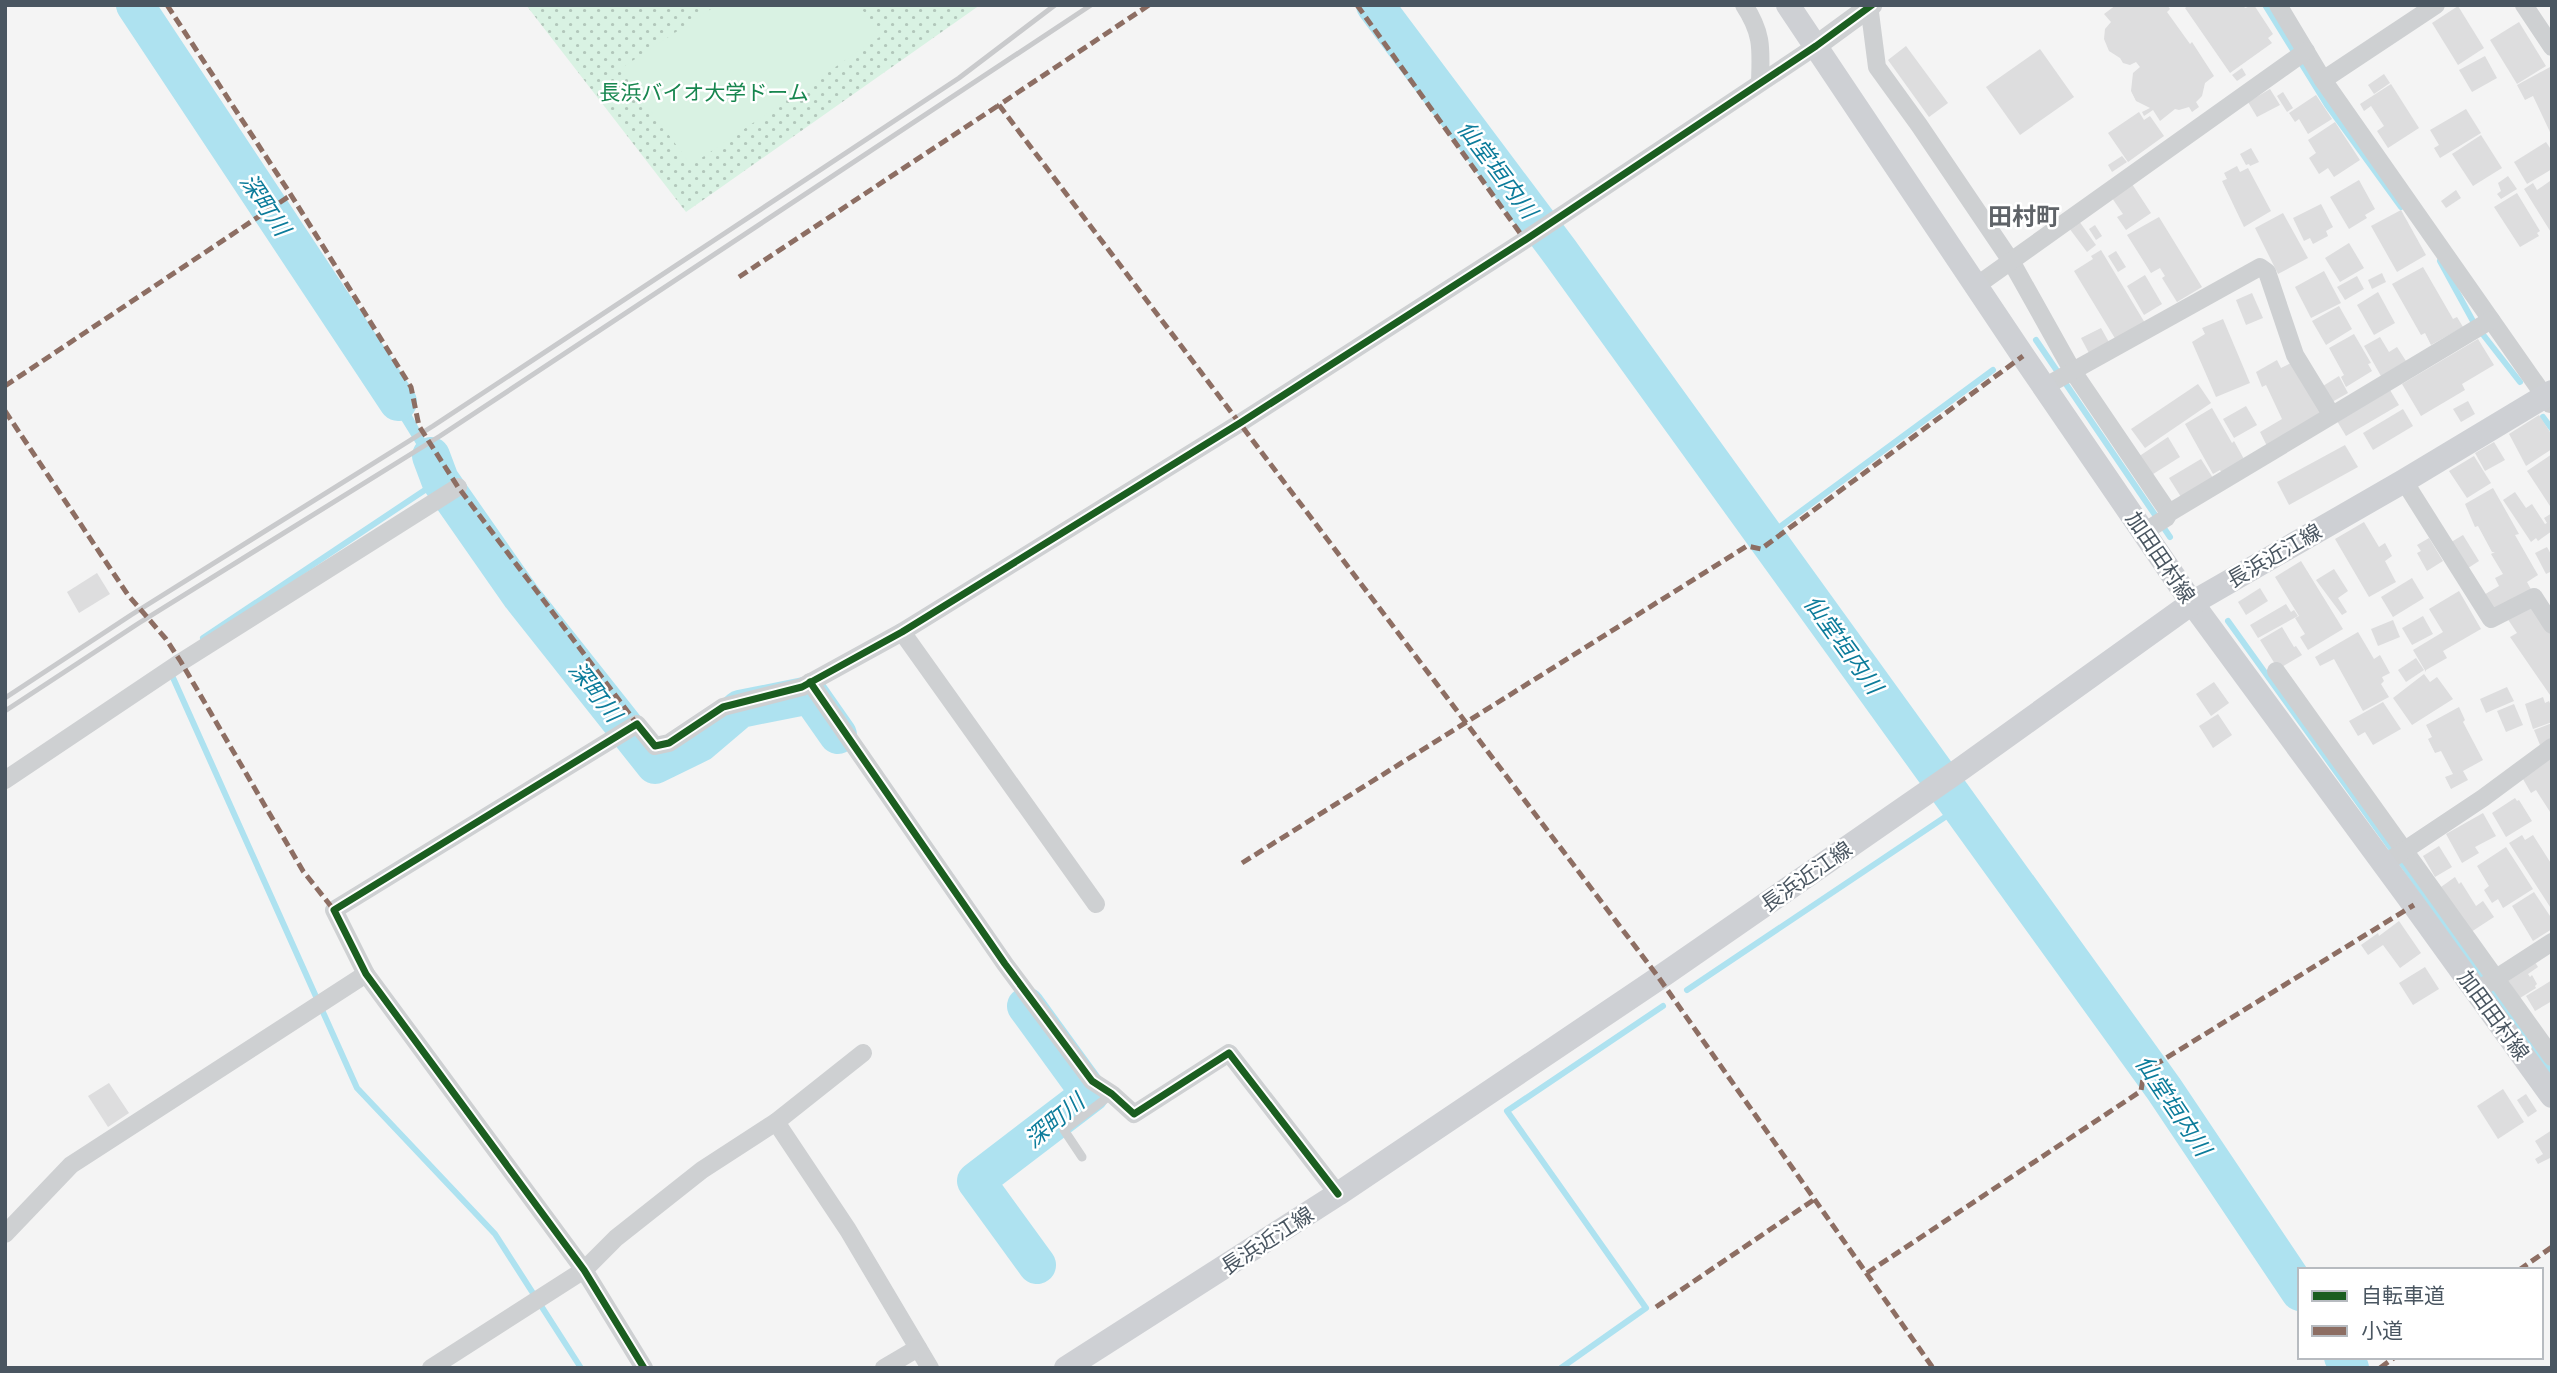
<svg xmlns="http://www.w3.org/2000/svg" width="2557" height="1373" font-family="'Golos Text','Noto Sans JP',sans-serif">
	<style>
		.grass { fill: url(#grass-dots) }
		.garden { fill: #d9f2e3 }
		.water { fill: #aee2f0 }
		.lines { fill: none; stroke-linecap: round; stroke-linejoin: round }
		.stream { stroke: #aee2f0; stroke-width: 6 }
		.river { stroke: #aee2f0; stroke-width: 38 }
		.building { fill: #ddddde }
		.service { stroke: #ced0d2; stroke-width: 9 }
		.minor { stroke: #ced0d2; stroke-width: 18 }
		.tertiary { stroke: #ced0d2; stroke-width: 21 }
		.secondary { stroke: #ced0d4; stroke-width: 24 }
		.rail { stroke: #c9cacc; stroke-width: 5 }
		.quiet { stroke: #8d6e63; stroke-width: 5; stroke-dasharray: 10 5; stroke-linecap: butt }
		.cycleway-casing { stroke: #fff; stroke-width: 11 }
		.cycleway { stroke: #1b5e20; stroke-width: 7 }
		.labels { text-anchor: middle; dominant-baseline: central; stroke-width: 5; stroke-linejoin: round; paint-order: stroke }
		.park-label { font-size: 21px; fill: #17864f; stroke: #fff }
		.street-label { font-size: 21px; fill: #4a5661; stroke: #fff }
		.water-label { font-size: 23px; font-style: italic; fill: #0c7c9b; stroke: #fff }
		.quarter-label { font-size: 24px; font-weight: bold; fill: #5f6368; stroke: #fff }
	</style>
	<defs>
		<pattern id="grass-dots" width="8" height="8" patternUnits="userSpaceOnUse" patternTransform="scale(1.75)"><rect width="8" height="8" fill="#d9f2e3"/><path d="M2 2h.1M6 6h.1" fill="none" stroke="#b2c7bb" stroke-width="1.8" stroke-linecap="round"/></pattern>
	</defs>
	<rect width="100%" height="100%" fill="#f4f4f4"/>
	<path class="grass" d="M 526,5 L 980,5 L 686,212 Z"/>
	<path class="garden" d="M 717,5 L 859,5 L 881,36 L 691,165 L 620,69 Z"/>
	<path class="water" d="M 403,399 L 446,477 L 439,487 L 426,460 L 392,405 Z"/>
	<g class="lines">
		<g class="stream">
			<path d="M 2265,5 L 2327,105 L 2401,207"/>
			<path d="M 2440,261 L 2474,323 L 2520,382"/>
			<path d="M 2036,340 L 2170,537"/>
			<path d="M 2543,417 L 2552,429"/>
			<path d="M 1766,537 L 1993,370"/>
			<path d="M 2228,621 L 2552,1073"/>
			<path d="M 203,638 L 440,480"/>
			<path d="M 170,671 L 357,1088 L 495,1234 L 581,1368"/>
			<path d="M 1687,990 L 1960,807"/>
			<path d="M 1561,1368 L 1646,1308 L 1507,1111 L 1663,1006"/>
		</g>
		<g class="river">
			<path d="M 135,5 L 398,402"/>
			<path d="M 1375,5 L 1560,252 L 2164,1089 L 2300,1292"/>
			<path d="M 431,456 L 440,480 L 521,596 L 655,765 L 700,743 L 740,709 L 810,695 L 838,735"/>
			<path d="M 1026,1006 L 1090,1094 L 976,1181 L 1037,1265"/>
			<path d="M 2343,1357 L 2350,1368"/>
		</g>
	</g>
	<g class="building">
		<path d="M 2116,5 L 2167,5 L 2170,9 L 2167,12 L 2190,44 L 2192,42 L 2214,76 L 2205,83 L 2202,96 L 2196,102 L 2199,107 L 2192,112 L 2189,107 L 2179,110 L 2175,109 L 2160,121 L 2153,110 L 2144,116 L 2142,112 L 2150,108 L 2136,101 L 2131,91 L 2133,73 L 2140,67 L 2136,62 L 2130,65 L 2123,63 L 2120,58 L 2109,51 L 2104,39 L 2105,29 L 2111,22 L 2104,14 Z"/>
		<path d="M 2189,5 L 2243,5 L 2245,8 L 2254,5 L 2273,34 L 2268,38 L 2272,43 L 2230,73 L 2185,8 Z"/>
		<path d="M 2458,6 L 2484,48 L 2458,65 L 2432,23 Z"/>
		<path d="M 2519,22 L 2546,66 L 2517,84 L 2490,40 Z"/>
		<path d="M 1906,46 L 1948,103 L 1929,117 L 1888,60 Z"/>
		<path d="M 2040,49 L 2074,97 L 2020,135 L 1986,87 Z"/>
		<path d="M 2485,56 L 2497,78 L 2472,92 L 2459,70 Z"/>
		<path d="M 2550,67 L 2552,131 L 2550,132 L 2533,96 L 2525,100 L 2517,85 Z"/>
		<path d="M 2242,68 L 2246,75 L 2237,81 L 2232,75 Z"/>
		<path d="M 2384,74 L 2390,83 L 2374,94 L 2368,85 Z"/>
		<path d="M 2391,84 L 2419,128 L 2388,148 L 2377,131 L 2384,126 L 2371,106 L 2364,111 L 2360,104 Z"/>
		<path d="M 2270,89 L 2280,105 L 2257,117 L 2248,102 Z"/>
		<path d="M 2283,92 L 2293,108 L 2287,112 L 2277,96 Z"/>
		<path d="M 2316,95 L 2332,119 L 2308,134 L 2299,119 L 2295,122 L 2289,113 Z"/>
		<path d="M 2466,109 L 2481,133 L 2440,158 L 2434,148 L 2439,145 L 2430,130 Z"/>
		<path d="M 2139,112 L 2144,120 L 2150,116 L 2164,136 L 2128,162 L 2108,133 Z"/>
		<path d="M 2335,122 L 2360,160 L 2334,177 L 2328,168 L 2319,174 L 2309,158 L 2316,153 L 2308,140 Z"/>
		<path d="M 2481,135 L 2502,168 L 2473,186 L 2452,154 Z"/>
		<path d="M 2546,142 L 2552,151 L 2552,169 L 2527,184 L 2514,162 Z"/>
		<path d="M 2251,148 L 2259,162 L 2250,166 L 2249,164 L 2246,165 L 2240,154 Z"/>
		<path d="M 2122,156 L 2127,162 L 2112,172 L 2108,165 Z"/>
		<path d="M 2237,166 L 2240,172 L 2248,168 L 2271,211 L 2244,227 L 2222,181 L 2227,179 L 2224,173 Z"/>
		<path d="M 2508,176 L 2517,189 L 2501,199 L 2497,194 L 2501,191 L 2498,183 Z"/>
		<path d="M 2359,180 L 2375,209 L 2365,215 L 2367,218 L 2349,229 L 2330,197 Z"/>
		<path d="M 2550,181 L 2552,184 L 2552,234 L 2524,189 L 2533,183 L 2537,190 Z"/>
		<path d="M 2132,184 L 2151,213 L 2126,230 L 2117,217 L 2123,214 L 2112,198 Z"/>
		<path d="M 2456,190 L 2461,198 L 2446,208 L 2441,201 Z"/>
		<path d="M 2517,193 L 2540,231 L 2537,233 L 2539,236 L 2520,247 L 2494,207 Z"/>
		<path d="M 2321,204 L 2333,227 L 2326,231 L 2328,236 L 2313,244 L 2310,238 L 2304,241 L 2293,218 Z"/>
		<path d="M 2401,210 L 2426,255 L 2397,272 L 2371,226 Z"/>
		<path d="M 2283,213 L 2308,258 L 2278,274 L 2255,228 Z"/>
		<path d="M 2159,217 L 2202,287 L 2177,302 L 2162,278 L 2165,276 L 2160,268 L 2151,273 L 2127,235 Z"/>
		<path d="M 2079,221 L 2096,245 L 2087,252 L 2069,228 Z"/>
		<path d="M 2095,225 L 2102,236 L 2096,240 L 2089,229 Z"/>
		<path d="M 2349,243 L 2364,268 L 2340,282 L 2325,258 Z"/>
		<path d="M 2101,250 L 2145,323 L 2116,340 L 2074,271 L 2093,259 L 2091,256 Z"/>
		<path d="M 2116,251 L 2126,267 L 2118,272 L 2108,256 Z"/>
		<path d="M 2423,267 L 2453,319 L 2457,317 L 2463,327 L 2431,345 L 2425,333 L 2421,335 L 2392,284 Z"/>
		<path d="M 2324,271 L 2341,303 L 2311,318 L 2295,287 Z"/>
		<path d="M 2382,273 L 2386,282 L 2372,289 L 2368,280 Z"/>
		<path d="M 2145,275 L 2162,304 L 2144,315 L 2127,286 Z"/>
		<path d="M 2357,276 L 2364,289 L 2345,300 L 2337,287 Z"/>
		<path d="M 2378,292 L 2395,323 L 2374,335 L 2357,305 Z"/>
		<path d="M 2252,293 L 2263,318 L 2246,325 L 2236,300 Z"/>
		<path d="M 2339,306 L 2352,329 L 2326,345 L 2312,321 Z"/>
		<path d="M 2223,319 L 2250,383 L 2216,397 L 2192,342 L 2205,334 L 2202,328 Z"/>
		<path d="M 2101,328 L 2110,344 L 2090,355 L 2081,338 Z"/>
		<path d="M 2354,334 L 2371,363 L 2368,364 L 2372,371 L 2346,387 L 2341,377 L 2344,375 L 2329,348 Z"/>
		<path d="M 2380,337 L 2389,352 L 2397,347 L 2406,361 L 2381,376 L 2364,346 Z"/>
		<path d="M 2478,339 L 2494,365 L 2462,384 L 2465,390 L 2421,416 L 2402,384 Z"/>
		<path d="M 2277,360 L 2281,368 L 2293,362 L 2323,412 L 2267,446 L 2260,432 L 2282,419 L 2266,385 L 2262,387 L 2256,372 Z"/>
		<path d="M 2339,376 L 2348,393 L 2332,402 L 2323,386 Z"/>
		<path d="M 2198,384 L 2211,403 L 2145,448 L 2131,429 Z"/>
		<path d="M 2390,390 L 2399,405 L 2346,436 L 2337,421 Z"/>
		<path d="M 2468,401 L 2475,414 L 2461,422 L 2453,409 Z"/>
		<path d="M 2246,406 L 2257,425 L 2234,438 L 2223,419 Z"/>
		<path d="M 2212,408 L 2232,443 L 2234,441 L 2244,459 L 2223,475 L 2220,470 L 2213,474 L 2185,424 Z"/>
		<path d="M 2403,409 L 2413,426 L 2373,450 L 2363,433 Z"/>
		<path d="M 2539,415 L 2552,435 L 2552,449 L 2526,466 L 2509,434 Z"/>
		<path d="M 2168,437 L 2180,457 L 2150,476 L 2138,457 Z"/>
		<path d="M 2494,442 L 2505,460 L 2485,471 L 2475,453 Z"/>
		<path d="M 2345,445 L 2358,467 L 2289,505 L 2277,482 Z"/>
		<path d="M 2552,454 L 2552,509 L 2527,471 Z"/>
		<path d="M 2474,456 L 2491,483 L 2467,498 L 2449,471 Z"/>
		<path d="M 2201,459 L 2213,478 L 2181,497 L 2169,478 Z"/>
		<path d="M 2493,488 L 2519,534 L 2515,535 L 2538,575 L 2527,582 L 2533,593 L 2493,615 L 2482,596 L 2499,586 L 2495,578 L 2503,574 L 2491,554 L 2495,552 L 2492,552 L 2478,526 L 2475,527 L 2465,504 Z"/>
		<path d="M 2515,492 L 2526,508 L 2532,504 L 2545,524 L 2547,523 L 2544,518 L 2552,513 L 2552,531 L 2538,541 L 2536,538 L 2531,542 L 2503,500 Z"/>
		<path d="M 2364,522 L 2379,547 L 2385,543 L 2392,556 L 2385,561 L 2396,582 L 2369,597 L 2335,539 Z"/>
		<path d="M 2463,535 L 2479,561 L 2465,570 L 2448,544 Z"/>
		<path d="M 2429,538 L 2443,561 L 2427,571 L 2417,553 L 2421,551 L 2417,545 Z"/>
		<path d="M 2547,547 L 2552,556 L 2552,571 L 2546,574 L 2535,553 Z"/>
		<path d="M 2301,561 L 2343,629 L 2308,650 L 2300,637 L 2305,634 L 2295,618 L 2299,616 L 2275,577 Z"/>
		<path d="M 2334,569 L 2348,591 L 2338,598 L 2347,612 L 2342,615 L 2316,580 Z"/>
		<path d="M 97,573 L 110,594 L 79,613 L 67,592 Z"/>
		<path d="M 2412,578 L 2424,598 L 2393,617 L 2381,597 Z"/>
		<path d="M 2260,588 L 2268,601 L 2246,615 L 2238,602 Z"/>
		<path d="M 2459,591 L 2481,629 L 2443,651 L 2447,658 L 2426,670 L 2426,672 L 2413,650 L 2443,632 L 2429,609 Z"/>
		<path d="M 2531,601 L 2552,632 L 2552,694 L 2550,695 L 2510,637 L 2517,633 L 2507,618 Z"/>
		<path d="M 2286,604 L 2291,612 L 2294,610 L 2298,616 L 2258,638 L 2250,625 Z"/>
		<path d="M 2423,616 L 2433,634 L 2412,645 L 2402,628 Z"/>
		<path d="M 2393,620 L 2400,637 L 2378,646 L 2371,629 Z"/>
		<path d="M 2282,627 L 2294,647 L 2296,646 L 2302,655 L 2280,668 L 2277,662 L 2275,664 L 2260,640 Z"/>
		<path d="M 2358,632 L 2374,659 L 2380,655 L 2390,673 L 2382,677 L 2384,681 L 2381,684 L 2389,697 L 2363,711 L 2334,659 L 2320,666 L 2315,657 Z"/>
		<path d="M 2416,658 L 2424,670 L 2406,682 L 2398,670 Z"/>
		<path d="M 2424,674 L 2430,682 L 2437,677 L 2453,699 L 2412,725 L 2393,698 Z"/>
		<path d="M 2214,682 L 2229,703 L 2211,716 L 2196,694 Z"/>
		<path d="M 2507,687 L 2514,701 L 2486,713 L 2480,699 Z"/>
		<path d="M 2543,697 L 2545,703 L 2549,701 L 2552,708 L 2552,722 L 2533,729 L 2525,704 Z"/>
		<path d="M 2383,702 L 2401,729 L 2373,745 L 2365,732 L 2358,736 L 2349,721 Z"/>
		<path d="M 2514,704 L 2523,725 L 2506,732 L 2497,711 Z"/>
		<path d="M 2459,707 L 2465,720 L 2463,722 L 2483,760 L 2463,771 L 2468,780 L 2451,789 L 2445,777 L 2453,774 L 2441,751 L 2435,753 L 2428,739 L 2432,737 L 2426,725 Z"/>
		<path d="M 2218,714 L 2232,735 L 2213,748 L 2199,726 Z"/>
		<path d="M 2552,723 L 2552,740 L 2540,745 L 2534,730 Z"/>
		<path d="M 2552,754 L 2552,815 L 2536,790 L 2531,793 L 2523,779 L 2526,777 L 2524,773 Z"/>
		<path d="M 2515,798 L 2517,801 L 2519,800 L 2532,821 L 2506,837 L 2492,813 Z"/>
		<path d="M 2483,813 L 2496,836 L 2475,847 L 2479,853 L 2462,863 L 2446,834 Z"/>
		<path d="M 2522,835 L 2525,840 L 2533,835 L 2552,865 L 2552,910 L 2509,843 Z"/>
		<path d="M 2439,846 L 2452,867 L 2435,877 L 2423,856 Z"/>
		<path d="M 2506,847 L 2533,889 L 2503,908 L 2498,899 L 2492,903 L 2484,890 L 2489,886 L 2477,866 Z"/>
		<path d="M 2455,877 L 2459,884 L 2461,882 L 2476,906 L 2483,901 L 2494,917 L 2471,932 L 2441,887 Z"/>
		<path d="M 2534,892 L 2552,919 L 2552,929 L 2533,941 L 2512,906 Z"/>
		<path d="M 2399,921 L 2421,953 L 2400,968 L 2383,945 L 2368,955 L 2361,945 L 2378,933 L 2379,936 Z"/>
		<path d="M 2533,959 L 2538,967 L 2528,974 L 2530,977 L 2532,975 L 2537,984 L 2535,986 L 2536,988 L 2520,998 L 2506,977 Z"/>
		<path d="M 2425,967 L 2439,989 L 2413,1005 L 2399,983 Z"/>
		<path d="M 2552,980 L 2552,1001 L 2535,1011 L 2526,996 Z"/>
		<path d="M 109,1083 L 129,1113 L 108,1127 L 88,1096 Z"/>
		<path d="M 2503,1089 L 2524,1122 L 2498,1139 L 2477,1106 Z"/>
		<path d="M 2526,1094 L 2537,1111 L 2528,1117 L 2517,1100 Z"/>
		<path d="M 2552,1130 L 2552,1157 L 2538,1164 L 2535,1159 L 2543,1154 L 2535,1141 Z"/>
	</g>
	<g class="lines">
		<path class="service" d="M 1082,1157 L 1064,1130 L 1112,1094"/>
		<g class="minor">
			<path d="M 1744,5 C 1763,34 1761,49 1760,82"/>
			<path d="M 1869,5 L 1877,67 L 1919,125 L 2011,261 L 2072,370 L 2169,513"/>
			<path d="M 2278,5 L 2323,80 L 2550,404"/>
			<path d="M 2524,5 L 2552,47"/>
			<path d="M 2323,80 L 2436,5"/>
			<path d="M 1976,286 L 2306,51"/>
			<path d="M 2044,387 L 2260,267 L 2267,272 L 2295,355 L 2331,414"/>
			<path d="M 2404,481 L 2491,619 L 2534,597 L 2552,625"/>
			<path d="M 2144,532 L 2166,518 L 2169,513 L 2491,320"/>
			<path d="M 902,632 L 1096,904"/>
			<path d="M 2276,671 L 2552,1057"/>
			<path d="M 810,682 L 1005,964 L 1092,1081 L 1112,1094 L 1134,1114 L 1229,1053 L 1338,1194"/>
			<path d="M 5,780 L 181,662 L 458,487"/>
			<path d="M 2384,864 L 2483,798 L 2552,747"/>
			<path d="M 2487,984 L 2552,942"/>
			<path d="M 776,1122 L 848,1230 L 930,1368"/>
			<path d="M 5,1234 L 71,1165 L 366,974"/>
			<path d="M 431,1368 L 584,1270 L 616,1238 L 702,1170 L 776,1122 L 863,1053"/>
			<path d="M 644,1368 L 584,1270 L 366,974 L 334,910 L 637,724 L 655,746 L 669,743 L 723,707 L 802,687 L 902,632 L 1240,423 L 1525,240 L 1816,46"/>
			<path d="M 884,1368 L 918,1348"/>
		</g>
		<path class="tertiary" d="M 1816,46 L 1872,5"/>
		<g class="secondary">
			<path d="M 1788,5 L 2023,356 L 2192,603 L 2414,905 L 2552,1096"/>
			<path d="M 1066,1368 L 1338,1194 L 1659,978 L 1958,771 L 2192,603 L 2404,481 L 2552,392"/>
		</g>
		<g class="rail">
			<path d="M 5,698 L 131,615 L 433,426 L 713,241 L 959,78 L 1055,5"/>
			<path d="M 5,711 L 139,623 L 440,436 L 1091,5"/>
		</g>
		<g class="quiet">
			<path d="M 167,5 L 291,195 L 411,387 L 419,426 L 458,487 L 637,724"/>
			<path d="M 1149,5 L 999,105 L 1659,978 L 1933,1368"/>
			<path d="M 1357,5 L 1525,240"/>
			<path d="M 739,277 L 999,105"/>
			<path d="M 5,386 L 291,195"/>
			<path d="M 5,411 L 128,595 L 166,639 L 181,662 L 303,871 L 334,910"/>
			<path d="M 1242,863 L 1747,546 L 1761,549 L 2023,356"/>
			<path d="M 2519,1270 L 2552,1247"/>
			<path d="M 1867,1273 L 2141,1091 L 2144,1072 L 2158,1063 L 2414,905"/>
			<path d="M 1656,1307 L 1815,1199"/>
			<path d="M 2380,1368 L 2395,1357"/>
		</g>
		<g class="cycleway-casing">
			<g id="cycleway">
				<path d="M 810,682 L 1005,964 L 1092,1081 L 1112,1094 L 1134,1114 L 1229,1053 L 1338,1194"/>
				<path d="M 644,1368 L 584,1270 L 366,974 L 334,910 L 637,724 L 655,746 L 669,743 L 723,707 L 802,687 L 902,632 L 1240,423 L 1525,240 L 1816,46 L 1872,5"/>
			</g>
		</g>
		<use href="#cycleway" class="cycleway"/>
	</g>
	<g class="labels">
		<g class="park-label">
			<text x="704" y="92">長浜バイオ大学ドーム</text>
		</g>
		<g class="street-label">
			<text transform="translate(2274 555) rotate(-30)">長浜近江線</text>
			<text transform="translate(2161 557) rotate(56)">加田田村線</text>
			<text transform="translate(1806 876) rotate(-35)">長浜近江線</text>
			<text transform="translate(2494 1015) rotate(54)">加田田村線</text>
			<text transform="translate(1267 1240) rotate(-33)">長浜近江線</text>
		</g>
		<g class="water-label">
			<text transform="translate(1498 169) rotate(53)">仙堂垣内川</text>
			<text transform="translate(266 204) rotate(56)">深町川</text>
			<text transform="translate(1844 644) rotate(54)">仙堂垣内川</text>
			<text transform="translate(596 691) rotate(52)">深町川</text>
			<text transform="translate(2174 1105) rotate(56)">仙堂垣内川</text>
			<text transform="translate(1054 1120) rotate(-40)">深町川</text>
		</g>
		<g class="quarter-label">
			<text x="2024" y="215">田村町</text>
		</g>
	</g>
	<rect width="2557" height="1373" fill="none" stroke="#4a5661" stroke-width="14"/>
	<rect x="2298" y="1268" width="245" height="91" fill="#ffffff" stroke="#b7bbc0" stroke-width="2"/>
	<rect x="2312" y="1291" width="35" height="10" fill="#1b5e20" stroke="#b7bbc0" stroke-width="2"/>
	<text x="2361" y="1303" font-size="21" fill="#4a5661">自転車道</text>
	<rect x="2312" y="1326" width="35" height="10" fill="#8d6e63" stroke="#b7bbc0" stroke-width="2"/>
	<text x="2361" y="1338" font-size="21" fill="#4a5661">小道</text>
</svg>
